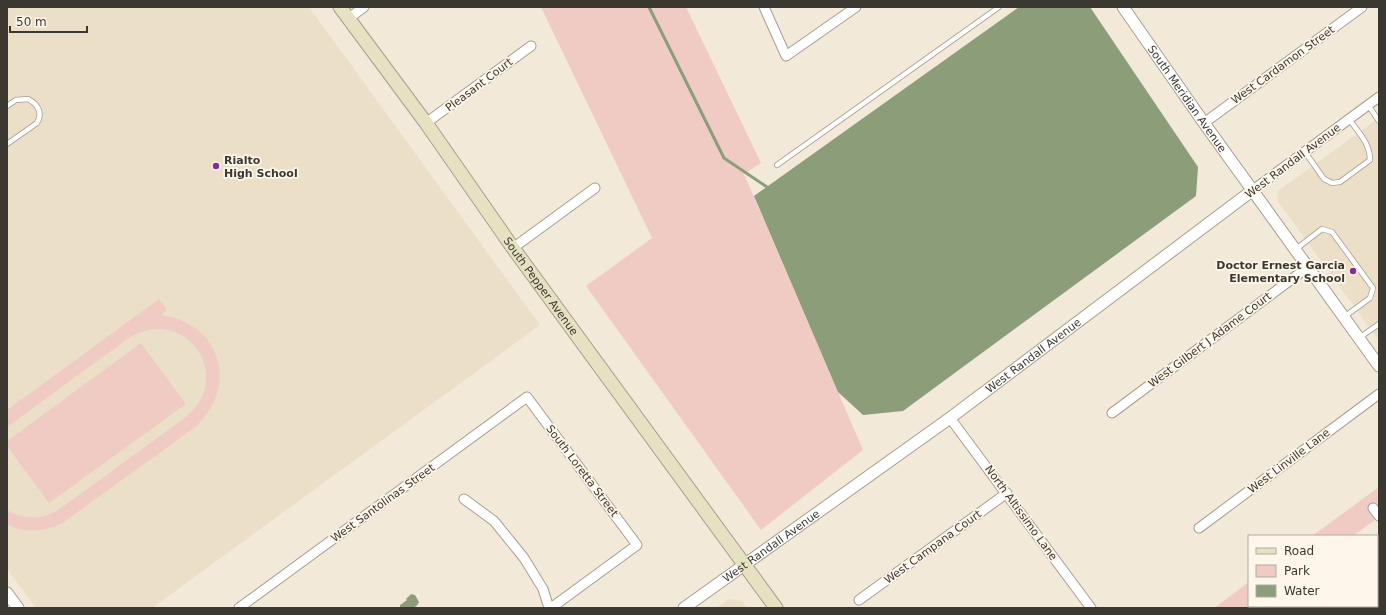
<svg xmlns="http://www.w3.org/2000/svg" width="1386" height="615" font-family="'DejaVu Sans',sans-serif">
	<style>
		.built { fill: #ebdfc8 }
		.green { fill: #f0cbc4 }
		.water { fill: #8c9d7a }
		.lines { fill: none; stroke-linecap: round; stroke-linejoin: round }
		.stream { stroke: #8c9d7a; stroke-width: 3 }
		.service-casing { stroke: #a79e8f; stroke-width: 6 }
		.minor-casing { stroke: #a79e8f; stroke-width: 11 }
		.tertiary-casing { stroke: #a79e8f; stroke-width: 13 }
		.secondary-casing { stroke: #a79e8f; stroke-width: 15 }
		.service { stroke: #fff; stroke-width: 4.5 }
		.minor { stroke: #fff; stroke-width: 9 }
		.tertiary { stroke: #fff; stroke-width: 11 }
		.secondary { stroke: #e6e2c1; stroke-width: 13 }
		.poi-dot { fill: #832e9c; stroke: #fef6ea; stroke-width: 1.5 }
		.labels { text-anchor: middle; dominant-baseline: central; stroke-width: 3.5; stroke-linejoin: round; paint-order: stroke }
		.street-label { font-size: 11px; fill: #3b3731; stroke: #fef6ea }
		.poi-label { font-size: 11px; font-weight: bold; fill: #3b3731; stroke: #fef6ea; text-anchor: start }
	</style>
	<rect width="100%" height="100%" fill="#f3e9d9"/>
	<g class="built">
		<path d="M 7,7 L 309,7 L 540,325 L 152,608 L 36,608 L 7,569 Z"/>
		<path d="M 1379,118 L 1379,341 L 1277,200 L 1278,191 Z"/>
		<path d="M 729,599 L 742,601 L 747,608 L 716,608 Z"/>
	</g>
	<g class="green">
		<path d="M 541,7 L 686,7 L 761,163 L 744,174 L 863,450 L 761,530 L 586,286 L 652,238 Z"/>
		<path d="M 159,299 L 167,310 L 161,315 C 222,323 240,388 194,428 L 61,524 C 43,532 25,533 7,525 L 7,510 C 25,521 45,519 61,508 L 186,417 C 236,375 184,304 129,338 L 7,427 L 7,410 Z"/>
		<path d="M 141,343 L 186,404 L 49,503 L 7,446 L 7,441 Z"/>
		<path d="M 1379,487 L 1379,517 L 1353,536 L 1312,536 Z"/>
		<path d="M 1249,582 L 1249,606 L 1257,606 L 1254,608 L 1214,608 Z"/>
	</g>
	<g class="water">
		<path d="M 1019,7 L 1090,7 L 1198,167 L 1196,196 L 903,411 L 863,415 L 838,392 L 754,196 Z"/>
		<path d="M 411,594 L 415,595 L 419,602 C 416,610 408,608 400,608 L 400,605 L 407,600 L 406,599 Z"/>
	</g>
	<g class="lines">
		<path class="stream" d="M 649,7 L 724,158 L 767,187"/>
		<g class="service-casing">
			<g id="service">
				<path d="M 1368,105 L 1379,121"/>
				<path d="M 7,106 L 16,100 L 28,99 C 38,104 43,113 37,123 L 7,144"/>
				<path d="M 1305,152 L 1324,179 L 1332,183 L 1340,182 L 1370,160 C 1370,143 1358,132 1349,119"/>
				<path d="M 777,165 L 999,7"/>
				<path d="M 1296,249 L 1322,229 L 1332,232 L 1373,288 L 1370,298 L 1344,317"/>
				<path d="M 1359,338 L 1379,324"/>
			</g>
		</g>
		<g class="minor-casing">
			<g id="minor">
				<path d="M 764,7 L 786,56 L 856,7"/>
				<path d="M 349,18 L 364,7"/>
				<path d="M 426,123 L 531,46"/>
				<path d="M 1204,123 L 1362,7"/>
				<path d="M 1253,190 L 1379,97"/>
				<path d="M 513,248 L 595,188"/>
				<path d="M 1112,413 L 1308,267"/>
				<path d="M 950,418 L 1091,608"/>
				<path d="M 464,499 L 494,521 L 524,558 L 543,589 L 549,608"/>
				<path d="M 1373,508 L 1379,516"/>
				<path d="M 1199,528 L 1379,394"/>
				<path d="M 859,600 L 1007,493"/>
				<path d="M 239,608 L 527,397 L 637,545 L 551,608"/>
			</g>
		</g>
		<g class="tertiary-casing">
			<g id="tertiary">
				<path id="s1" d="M 1123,7 L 1204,123 L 1379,366"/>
				<path d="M 7,593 L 18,608"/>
				<path id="s2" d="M 684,608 L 950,418 L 1253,190"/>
			</g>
		</g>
		<g class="secondary-casing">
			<g id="secondary">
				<path id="s3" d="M 340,7 L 426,123 L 513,248 L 776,608"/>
			</g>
		</g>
		<use href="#service" class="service"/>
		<use href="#minor" class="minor"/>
		<use href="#tertiary" class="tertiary"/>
		<use href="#secondary" class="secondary"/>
	</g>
	<g class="poi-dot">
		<circle cx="216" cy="166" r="4"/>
		<circle cx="1353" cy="271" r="4"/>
	</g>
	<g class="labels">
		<g class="street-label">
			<text transform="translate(1283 65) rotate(-36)">West Cardamon Street</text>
			<text transform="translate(479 85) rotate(-37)">Pleasant Court</text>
			<text stroke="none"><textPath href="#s1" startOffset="112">South Meridian Avenue</textPath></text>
			<text transform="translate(1293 161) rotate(-37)">West Randall Avenue</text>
			<text stroke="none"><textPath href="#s3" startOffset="344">South Pepper Avenue</textPath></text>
			<text transform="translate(1210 340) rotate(-37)">West Gilbert J Adame Court</text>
			<text stroke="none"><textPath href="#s2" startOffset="431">West Randall Avenue</textPath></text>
			<text transform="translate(1289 461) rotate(-37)">West Linville Lane</text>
			<text transform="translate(582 471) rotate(53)">South Loretta Street</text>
			<text transform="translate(383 503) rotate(-36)">West Santolinas Street</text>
			<text transform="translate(1021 513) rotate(54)">North Altissimo Lane</text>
			<text stroke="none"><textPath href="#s2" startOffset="107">West Randall Avenue</textPath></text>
			<text transform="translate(933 547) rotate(-36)">West Campana Court</text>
		</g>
		<g class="poi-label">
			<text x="224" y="160">Rialto<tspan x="224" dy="13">High School</tspan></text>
			<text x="1345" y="265" text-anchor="end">Doctor Ernest Garcia<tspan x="1345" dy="13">Elementary School</tspan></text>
		</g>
	</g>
	<rect width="1386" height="615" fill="none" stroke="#3b3731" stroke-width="16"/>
	<rect x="1248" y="535" width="130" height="72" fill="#fef6ea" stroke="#b0aaa0"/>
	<rect x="1256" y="548" width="20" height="6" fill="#e6e2c1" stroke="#b0aaa0"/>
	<text x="1284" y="555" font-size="12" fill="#3b3731">Road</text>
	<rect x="1256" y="565" width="20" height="12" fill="#f0cbc4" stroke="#b0aaa0"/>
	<text x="1284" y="575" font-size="12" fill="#3b3731">Park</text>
	<rect x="1256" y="585" width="20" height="12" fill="#8c9d7a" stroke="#b0aaa0"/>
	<text x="1284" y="595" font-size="12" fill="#3b3731">Water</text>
	<path d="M10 26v6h77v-6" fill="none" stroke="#3b3731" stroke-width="2"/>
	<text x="16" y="26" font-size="12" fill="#3b3731" stroke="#fef6ea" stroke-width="3" paint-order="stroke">50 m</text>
</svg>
